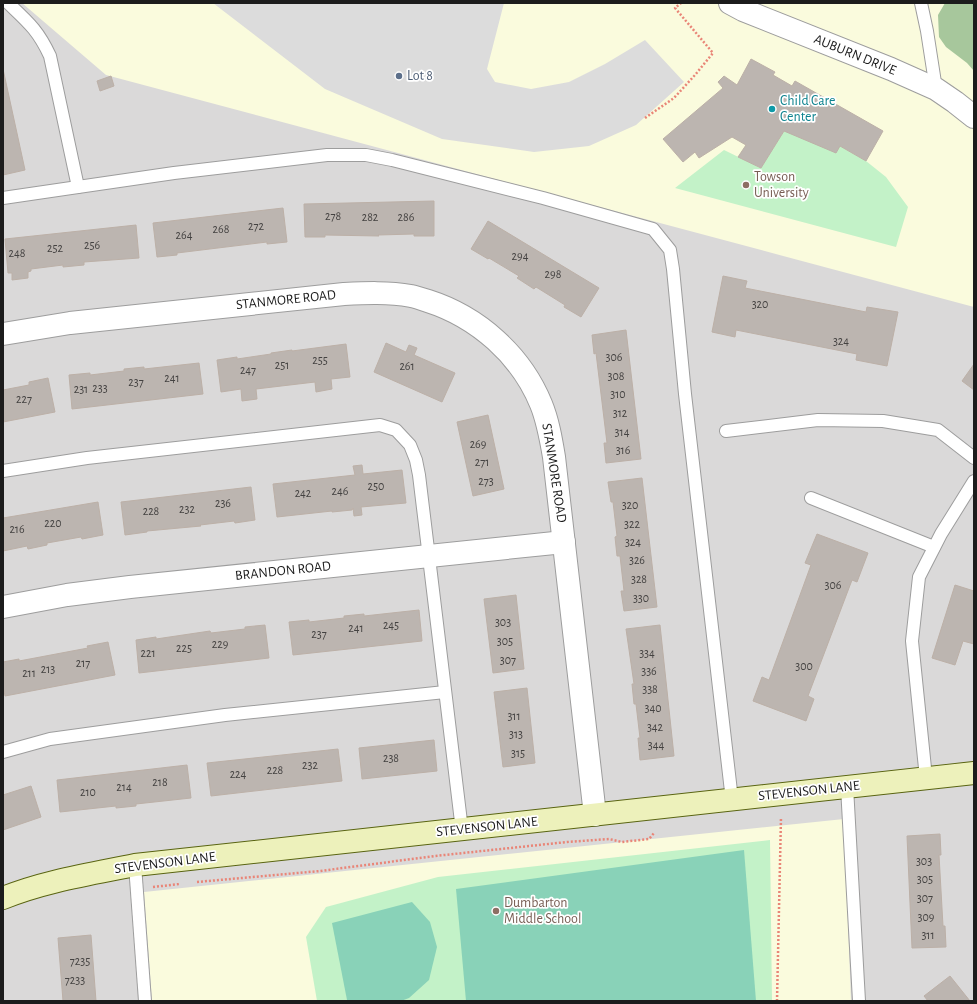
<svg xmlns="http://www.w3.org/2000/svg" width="977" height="1004" font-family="'Alegreya Sans',sans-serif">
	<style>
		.residential { fill: #dad9d9 }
		.education { fill: #fafbdd }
		.forest { fill: #a7c79c }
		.park { fill: #c3f2c8 }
		.pitch { fill: #89d2b8 }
		.parking { fill: #dcdcdc }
		.building { fill: #bcb5b0; stroke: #bcb0a7 }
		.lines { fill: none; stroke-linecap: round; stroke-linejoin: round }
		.lane-casing { stroke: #9d9d9d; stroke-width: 14 }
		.street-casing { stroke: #9d9d9d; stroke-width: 24 }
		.secondary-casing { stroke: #596411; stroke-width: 24 }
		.path { stroke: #e98577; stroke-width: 2.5; stroke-dasharray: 2 2; stroke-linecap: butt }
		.lane { stroke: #fff; stroke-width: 12 }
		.street { stroke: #fff; stroke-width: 22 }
		.secondary { stroke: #edf1bb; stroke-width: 22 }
		.service-dot { fill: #5c6f8a; stroke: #fff; stroke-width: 1.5 }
		.culture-dot { fill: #0f9aa8; stroke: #fff; stroke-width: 1.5 }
		.education-dot { fill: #8d6e63; stroke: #fff; stroke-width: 1.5 }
		.labels { text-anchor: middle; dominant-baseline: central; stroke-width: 3.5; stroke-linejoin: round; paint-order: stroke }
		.number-label { font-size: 12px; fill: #444241 }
		.street-label { font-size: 14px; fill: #1c1c1c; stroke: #fff }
		.service-label { font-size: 14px; fill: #4e5e75; stroke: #fff; text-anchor: start }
		.culture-label { font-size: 14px; fill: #0d838f; stroke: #fff; text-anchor: start }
		.education-label { font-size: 14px; fill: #785e54; stroke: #fff; text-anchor: start }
	</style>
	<rect width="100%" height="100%" fill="#ece9e2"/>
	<path class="residential" d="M 3,3 L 32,3 L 974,305 L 974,1001 L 3,1001 Z"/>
	<g class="education">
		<path d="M 22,3 L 974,3 L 974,307 L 106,75 Z"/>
		<path d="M 844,819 L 851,1001 L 152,1001 L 144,892 Z"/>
	</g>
	<path class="forest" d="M 945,3 L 974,3 L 974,71 L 967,63 L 946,47 L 939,37 L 938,15 Z"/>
	<g class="park">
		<path d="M 784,131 L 840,146 L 866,161 L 886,177 L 908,207 L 896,247 L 675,188 L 724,150 L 761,168 Z"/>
		<path d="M 770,840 L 772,1001 L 317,1001 L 306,937 L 326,907 L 438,877 Z"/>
	</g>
	<g class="pitch">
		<path d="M 744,850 L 756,1001 L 466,1001 L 456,889 Z"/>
		<path d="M 412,902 L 430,922 L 437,947 L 429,980 L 409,998 L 401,1001 L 349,1001 L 347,1000 L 332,923 Z"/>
	</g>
	<path class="parking" d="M 213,3 L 504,3 L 487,69 L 495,82 L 531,89 L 569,82 L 605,64 L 645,40 L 684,82 L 636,125 L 589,146 L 534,152 L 442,139 L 325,89 Z"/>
	<g class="building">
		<path d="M 751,59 L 775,72 L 773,75 L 792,86 L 795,81 L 883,131 L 866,161 L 840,146 L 836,153 L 784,131 L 761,168 L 738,157 L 746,145 L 732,137 L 699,158 L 695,152 L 683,162 L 663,139 L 723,88 L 718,82 L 724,76 L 737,85 Z"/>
		<path d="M 3,69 L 25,170 L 3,175 Z"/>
		<path d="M 111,76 L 114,86 L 100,91 L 97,81 Z"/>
		<path d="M 434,201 L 434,236 L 414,236 L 414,234 L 378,235 L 379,236 L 325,235 L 325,237 L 305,237 L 304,204 Z"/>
		<path d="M 283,208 L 287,242 L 267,244 L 267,242 L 177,253 L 177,255 L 157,257 L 153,223 Z"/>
		<path d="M 488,221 L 599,288 L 581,317 L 564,307 L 565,305 L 536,287 L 534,289 L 517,278 L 519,276 L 489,258 L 488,259 L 471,249 Z"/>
		<path d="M 136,225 L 139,258 L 84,262 L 84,265 L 63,267 L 63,265 L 31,269 L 31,271 L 28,272 L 28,278 L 12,280 L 12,273 L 8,273 L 5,239 Z"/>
		<path d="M 723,276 L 747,281 L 745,288 L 866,312 L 867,307 L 898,312 L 887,366 L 856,360 L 857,354 L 736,330 L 735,337 L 712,332 Z"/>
		<path d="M 626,330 L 641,459 L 606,463 L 604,443 L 607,443 L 596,353 L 594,354 L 592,335 Z"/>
		<path d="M 386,343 L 406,352 L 409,345 L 417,348 L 414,355 L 455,373 L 442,402 L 374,372 Z"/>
		<path d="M 346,344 L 350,377 L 331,379 L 332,389 L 316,392 L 315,382 L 256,389 L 257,399 L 242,401 L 241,389 L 221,392 L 217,360 L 237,357 L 237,359 L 271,354 L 271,353 L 292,350 L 292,351 Z"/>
		<path d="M 199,363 L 203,394 L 72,409 L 69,375 L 90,373 L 90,375 L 124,371 L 124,369 L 144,367 L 144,369 Z"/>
		<path d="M 974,364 L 974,390 L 962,381 Z"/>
		<path d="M 48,378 L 55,412 L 3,422 L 3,390 L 29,385 L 29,382 Z"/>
		<path d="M 488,415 L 504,489 L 473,496 L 457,422 Z"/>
		<path d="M 362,465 L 363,474 L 402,470 L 406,503 L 361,507 L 362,515 L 354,516 L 353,508 L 352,510 L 332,512 L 332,511 L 277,517 L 273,484 L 355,475 L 353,466 Z"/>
		<path d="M 642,478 L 657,607 L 624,611 L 621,591 L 624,591 L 620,556 L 617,556 L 615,537 L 617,536 L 613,502 L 611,502 L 608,482 Z"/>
		<path d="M 251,487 L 255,520 L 235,523 L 234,521 L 200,525 L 201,526 L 147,531 L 147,532 L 125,535 L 121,502 Z"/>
		<path d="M 98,502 L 103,535 L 82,539 L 81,537 L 47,543 L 47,545 L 28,549 L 27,546 L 3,551 L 3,518 Z"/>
		<path d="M 817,534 L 868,553 L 857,582 L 852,580 L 808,696 L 814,699 L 806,721 L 753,701 L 762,677 L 769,680 L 811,565 L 805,563 Z"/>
		<path d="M 955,585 L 974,591 L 974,644 L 963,641 L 955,665 L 932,658 Z"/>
		<path d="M 516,595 L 524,669 L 493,673 L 484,599 Z"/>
		<path d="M 419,610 L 422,641 L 293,655 L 289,622 L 309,620 L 309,622 L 344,618 L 344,616 L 364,614 L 364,616 Z"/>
		<path d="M 265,625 L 269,658 L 139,673 L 136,640 L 156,637 L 156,639 L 210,631 L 211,633 L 245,629 L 245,627 Z"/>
		<path d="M 660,625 L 674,756 L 640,760 L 638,738 L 640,738 L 636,704 L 634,704 L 632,684 L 634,684 L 626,629 Z"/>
		<path d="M 108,642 L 115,675 L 5,696 L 3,686 L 3,662 L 19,659 L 19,661 L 88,648 L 87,646 Z"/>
		<path d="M 527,688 L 535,763 L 503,767 L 494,692 Z"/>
		<path d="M 434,740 L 437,771 L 362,779 L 359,748 Z"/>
		<path d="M 338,749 L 342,781 L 211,796 L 207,763 Z"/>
		<path d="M 187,765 L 191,798 L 136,804 L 136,806 L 116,808 L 116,806 L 60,812 L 57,780 Z"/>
		<path d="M 31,786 L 41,817 L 3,830 L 3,795 Z"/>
		<path d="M 940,834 L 941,855 L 939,855 L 943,926 L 945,926 L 946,947 L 912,948 L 907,836 Z"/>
		<path d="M 91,935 L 96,1001 L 63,1001 L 58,938 Z"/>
		<path d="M 950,976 L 970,1001 L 928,1001 L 924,996 Z"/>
	</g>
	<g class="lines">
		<g class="lane-casing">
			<g id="lane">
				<path d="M 8,3 C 28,22 38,30 50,56 L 78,187 L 174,173 L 327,155 L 366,155 L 392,160 L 543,198 L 653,229 L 670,250 L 673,269 L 685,394 L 732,800"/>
				<path d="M 921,3 L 927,31 L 936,89"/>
				<path d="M 3,198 L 78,187"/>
				<path d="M 726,431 L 818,420 L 883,421 L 938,430 L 974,458"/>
				<path d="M 3,471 L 87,458 L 380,425 L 396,430 L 410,445 L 416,460 L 419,475 L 462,830"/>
				<path d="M 811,498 L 934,547"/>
				<path d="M 3,752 L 50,739 L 225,715 L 445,692"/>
				<path d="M 926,778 L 912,641 L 919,577 L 941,534 L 974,481"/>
				<path d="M 847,787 L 859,1001"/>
				<path d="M 135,865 L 145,1001"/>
			</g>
		</g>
		<g class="street-casing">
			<g id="street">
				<path d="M 730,3 L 743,10 L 891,69 L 936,89 L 955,102 L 974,117"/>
				<path d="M 3,334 L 70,323 L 344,294 C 366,293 388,292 411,296 C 416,297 422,299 428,301 C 478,317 521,355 541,404 C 548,421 551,439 554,457 L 595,815"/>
				<path d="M 3,607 L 67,595 L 130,587 L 564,542"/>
			</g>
		</g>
		<g class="secondary-casing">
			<path id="secondary" d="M 3,898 C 45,881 91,874 135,865 L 974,773"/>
		</g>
		<g class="path">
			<path d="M 645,118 L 674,98 L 695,75 L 713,53 L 675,8 L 681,3"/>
			<path d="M 197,882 L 320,871 L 435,856 L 567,842 L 609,839 L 622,842 L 649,839 L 654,833"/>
			<path d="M 153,887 L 180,884"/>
			<path d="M 777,1001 L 781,817"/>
		</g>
		<use href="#lane" class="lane"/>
		<use href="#street" class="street"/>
		<use href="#secondary" class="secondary"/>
	</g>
	<circle class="service-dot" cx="399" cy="76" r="4"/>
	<circle class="culture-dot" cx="772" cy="109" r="4"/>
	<g class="education-dot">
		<circle cx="746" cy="185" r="4"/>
		<circle cx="496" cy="911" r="4"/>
	</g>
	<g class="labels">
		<g class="number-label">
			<text x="333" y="216">278</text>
			<text x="370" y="217">282</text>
			<text x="406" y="217">286</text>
			<text x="256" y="226">272</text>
			<text x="221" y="229">268</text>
			<text x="184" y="235">264</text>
			<text x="92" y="245">256</text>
			<text x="55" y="248">252</text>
			<text x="17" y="253">248</text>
			<text x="520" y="256">294</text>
			<text x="553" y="274">298</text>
			<text x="760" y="304">320</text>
			<text x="841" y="341">324</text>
			<text x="614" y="357">306</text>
			<text x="320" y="360">255</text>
			<text x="282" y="365">251</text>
			<text x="407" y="366">261</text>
			<text x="248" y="370">247</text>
			<text x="616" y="376">308</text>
			<text x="172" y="378">241</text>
			<text x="136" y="382">237</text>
			<text x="100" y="388">233</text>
			<text x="81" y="389">231</text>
			<text x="618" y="394">310</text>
			<text x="24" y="399">227</text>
			<text x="620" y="413">312</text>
			<text x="622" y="432">314</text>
			<text x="478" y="444">269</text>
			<text x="623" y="450">316</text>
			<text x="482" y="462">271</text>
			<text x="486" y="481">273</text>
			<text x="376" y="486">250</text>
			<text x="340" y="491">246</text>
			<text x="303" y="493">242</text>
			<text x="223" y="503">236</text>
			<text x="630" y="505">320</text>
			<text x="187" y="509">232</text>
			<text x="151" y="511">228</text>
			<text x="53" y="523">220</text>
			<text x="632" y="524">322</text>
			<text x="17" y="529">216</text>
			<text x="633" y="542">324</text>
			<text x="637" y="560">326</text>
			<text x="639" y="579">328</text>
			<text x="833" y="585">306</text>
			<text x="641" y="598">330</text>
			<text x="503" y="622">303</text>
			<text x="391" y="625">245</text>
			<text x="356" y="628">241</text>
			<text x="319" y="634">237</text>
			<text x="505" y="641">305</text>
			<text x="220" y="644">229</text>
			<text x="184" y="648">225</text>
			<text x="148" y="653">221</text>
			<text x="647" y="653">334</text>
			<text x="508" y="660">307</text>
			<text x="83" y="663">217</text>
			<text x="804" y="666">300</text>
			<text x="48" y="669">213</text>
			<text x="649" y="671">336</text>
			<text x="29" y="673">211</text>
			<text x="650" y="689">338</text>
			<text x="653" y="708">340</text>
			<text x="514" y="716">311</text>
			<text x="655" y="727">342</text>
			<text x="516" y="734">313</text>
			<text x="656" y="745">344</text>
			<text x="518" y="753">315</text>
			<text x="391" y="758">238</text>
			<text x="310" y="765">232</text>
			<text x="275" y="770">228</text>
			<text x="238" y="774">224</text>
			<text x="160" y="782">218</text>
			<text x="124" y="787">214</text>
			<text x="88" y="792">210</text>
			<text x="924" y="861">303</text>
			<text x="925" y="879">305</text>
			<text x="925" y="898">307</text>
			<text x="926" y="917">309</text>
			<text x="928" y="935">311</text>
			<text x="80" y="961">7235</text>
			<text x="75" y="980">7233</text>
		</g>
		<g class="street-label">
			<text transform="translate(855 55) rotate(22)">AUBURN DRIVE</text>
			<text transform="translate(286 300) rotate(-6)">STANMORE ROAD</text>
			<text transform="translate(554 473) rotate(81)">STANMORE ROAD</text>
			<text transform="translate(283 571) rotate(-6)">BRANDON ROAD</text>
			<text transform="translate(809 791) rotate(-6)">STEVENSON LANE</text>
			<text transform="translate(487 827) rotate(-6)">STEVENSON LANE</text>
			<text transform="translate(165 863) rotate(-7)">STEVENSON LANE</text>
		</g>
		<g class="service-label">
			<text x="407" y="76">Lot 8</text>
		</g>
		<g class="culture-label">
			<text x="780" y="101">Child Care<tspan x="780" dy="16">Center</tspan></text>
		</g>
		<g class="education-label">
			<text x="754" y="177">Towson<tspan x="754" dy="16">University</tspan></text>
			<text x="504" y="903">Dumbarton<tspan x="504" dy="16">Middle School</tspan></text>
		</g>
	</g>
	<rect width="977" height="1004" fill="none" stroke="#1c1c1c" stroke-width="8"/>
</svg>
